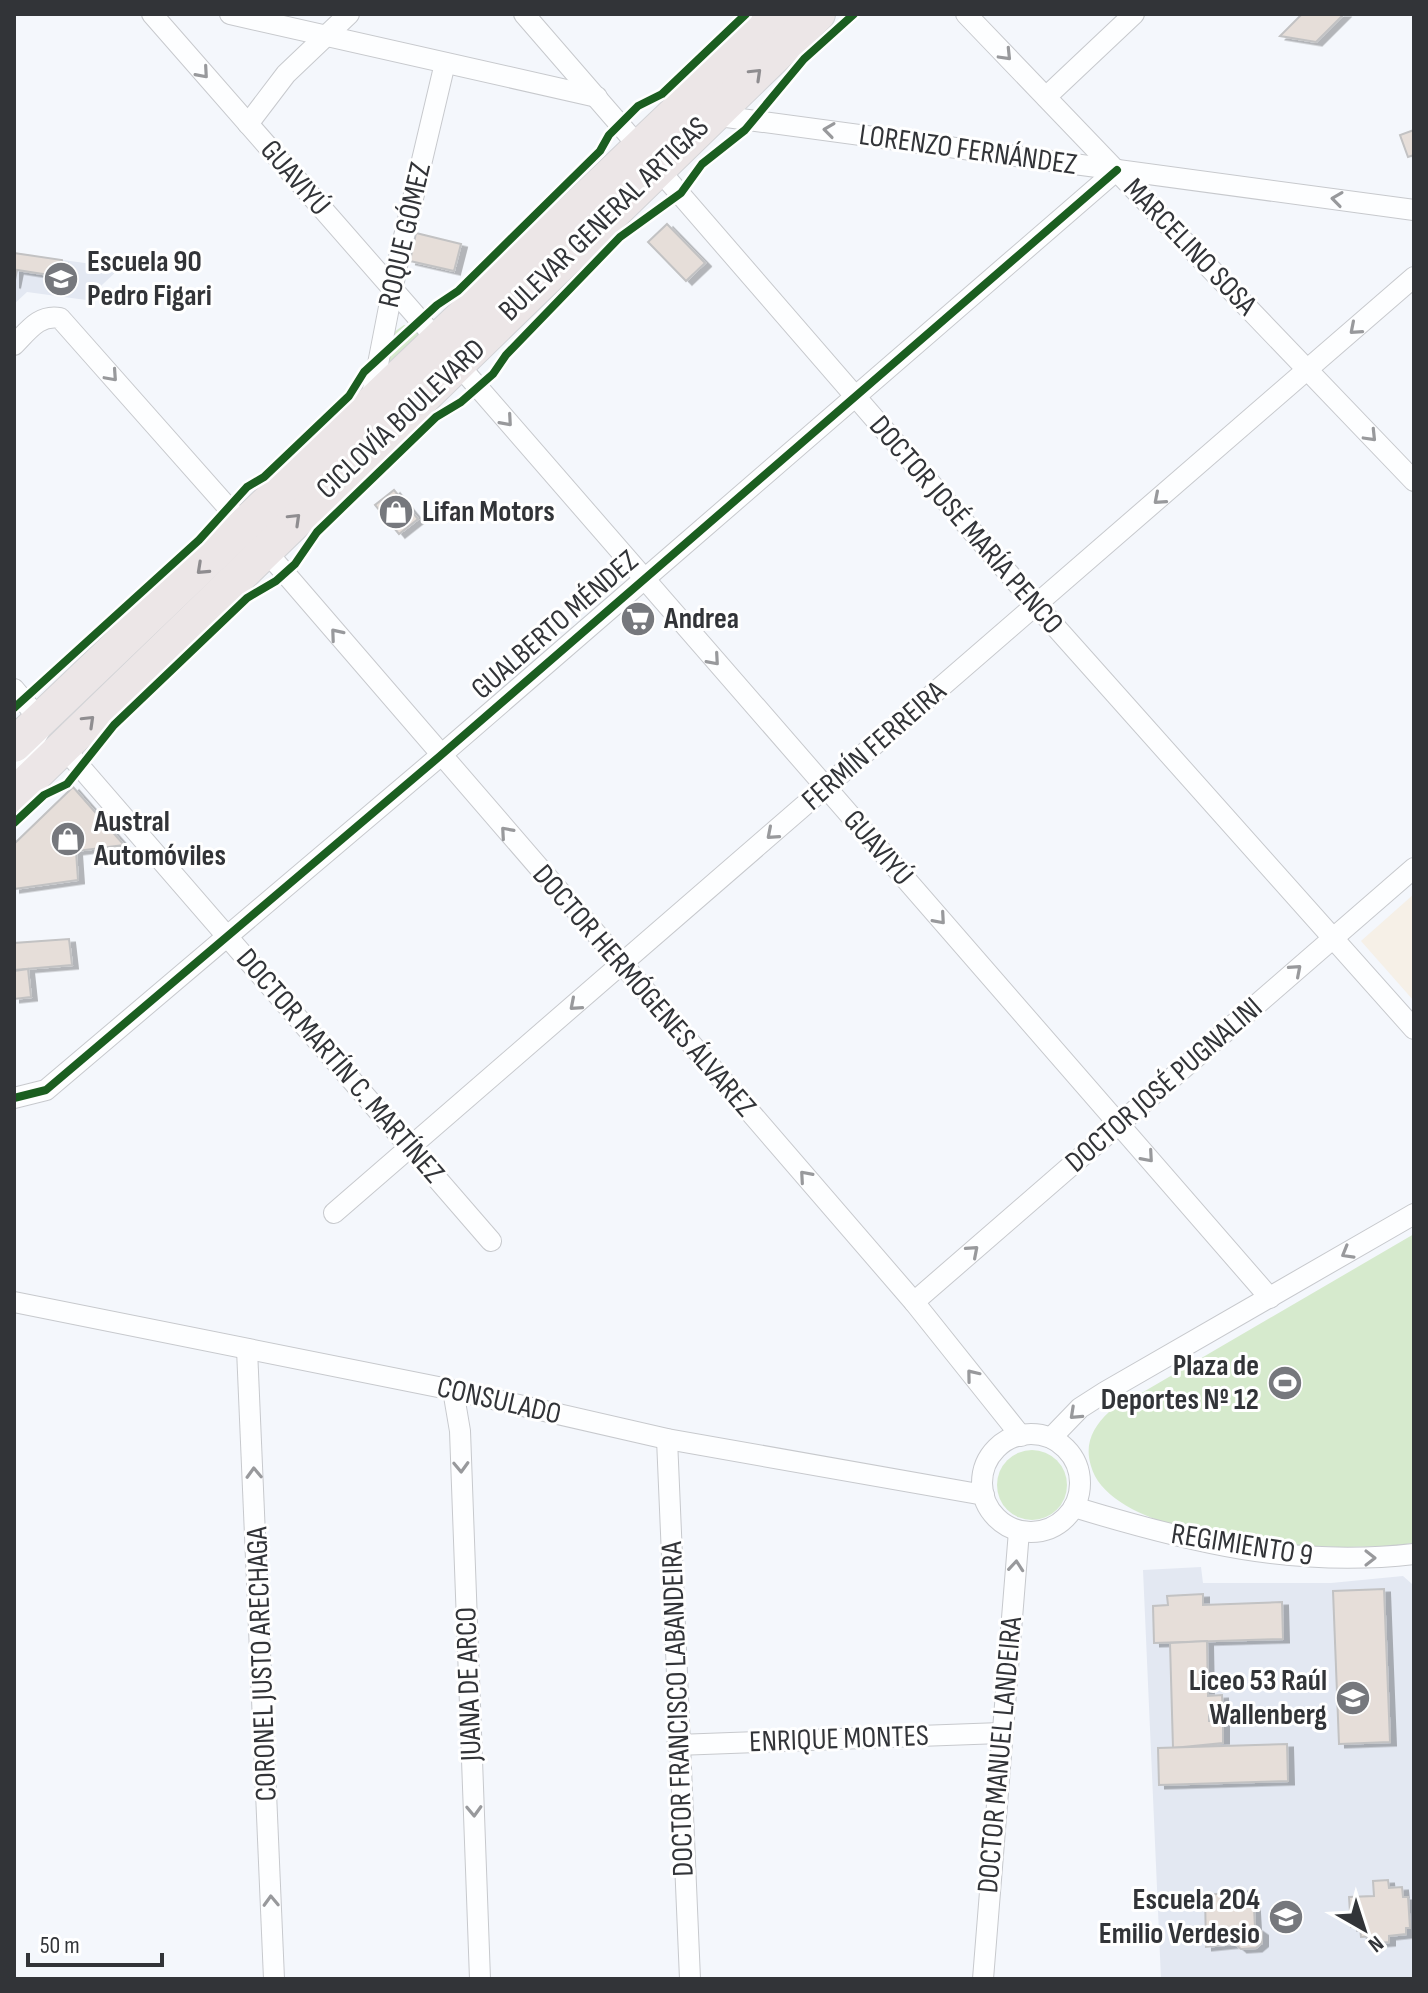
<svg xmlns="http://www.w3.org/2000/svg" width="1428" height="1993" font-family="'Sofia Sans Condensed',sans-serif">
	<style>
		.commercial { fill: #f6f0e7 }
		.built { fill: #e3e8f2 }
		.green { fill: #d6eacd }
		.building { fill: #e6ded9; stroke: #c2c2c3; stroke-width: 2; filter: url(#shadow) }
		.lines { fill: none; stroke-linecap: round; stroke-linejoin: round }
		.street-casing { stroke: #c7c9cd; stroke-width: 22 }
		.secondary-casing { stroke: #c7c9cd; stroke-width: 32 }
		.primary-casing { stroke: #d2d3d6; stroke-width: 36 }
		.street { stroke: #fdfeff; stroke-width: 20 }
		.secondary { stroke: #fdfeff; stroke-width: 30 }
		.primary { stroke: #ece6e7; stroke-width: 34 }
		.cycleway-casing { stroke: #fff; stroke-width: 13 }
		.cycleway { stroke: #1b5e20; stroke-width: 8 }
		.oneway { stroke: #98999c }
		.oneway2 { stroke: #8f8d90 }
		.labels { text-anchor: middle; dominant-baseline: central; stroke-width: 6; stroke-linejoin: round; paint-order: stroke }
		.street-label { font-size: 30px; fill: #323438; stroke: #fff }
		.poi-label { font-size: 30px; font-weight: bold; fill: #323438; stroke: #fff; text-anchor: start }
	</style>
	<defs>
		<filter id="shadow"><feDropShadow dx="6" dy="3.5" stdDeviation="0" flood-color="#0004"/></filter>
	</defs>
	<rect width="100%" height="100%" fill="#f4f7fc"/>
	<path class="commercial" d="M 1414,894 L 1414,1001 L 1361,941 Z"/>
	<g class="built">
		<path d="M 14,253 L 120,268 L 86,300 L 27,292 L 14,304 Z"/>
		<path d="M 1201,1567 L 1203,1583 L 1331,1583 L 1403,1576 L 1412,1584 L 1414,1979 L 1161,1979 L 1143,1570 Z"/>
	</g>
	<g class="green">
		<path d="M 404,325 L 414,326 L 421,335 L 386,370 L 394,332 Z"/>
		<path d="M 1414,1234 L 1414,1543 C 1346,1554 1113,1546 1091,1466 C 1084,1444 1093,1427 1109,1412 Z"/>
		<circle cx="1032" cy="1485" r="35"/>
	</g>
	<g class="building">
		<path d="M 1302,14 L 1344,14 L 1316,42 L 1280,36 Z"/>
		<path d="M 1414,130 L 1414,155 L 1408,157 L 1400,135 Z"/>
		<path d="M 667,224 L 705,263 L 686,281 L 648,242 Z"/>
		<path d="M 416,233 L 461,244 L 454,271 L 410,261 Z"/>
		<path d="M 14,253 L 62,260 L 62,277 L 17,270 L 14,285 Z"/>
		<path d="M 394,490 L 418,519 L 399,534 L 375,505 Z"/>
		<path d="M 73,787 L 124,845 L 76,851 L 78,880 L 14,889 L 14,844 Z"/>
		<path d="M 69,939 L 72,965 L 14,970 L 14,943 Z"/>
		<path d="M 28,969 L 31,997 L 14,999 L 14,971 Z"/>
		<path d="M 1384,1589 L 1390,1742 L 1339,1744 L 1333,1591 Z"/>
		<path d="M 1203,1594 L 1203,1605 L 1282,1602 L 1283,1639 L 1154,1643 L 1153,1606 L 1168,1605 L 1167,1596 Z"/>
		<path d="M 1207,1641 L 1208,1696 L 1222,1695 L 1223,1714 L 1209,1715 L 1209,1721 L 1223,1721 L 1223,1743 L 1173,1748 L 1170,1643 Z"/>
		<path d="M 1287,1744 L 1288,1781 L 1159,1785 L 1158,1748 Z"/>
		<path d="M 1388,1880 L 1389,1888 L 1402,1887 L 1403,1897 L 1408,1897 L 1410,1928 L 1406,1928 L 1406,1934 L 1389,1936 L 1389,1942 L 1378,1943 L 1378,1936 L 1361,1937 L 1360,1927 L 1351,1927 L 1349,1897 L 1374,1896 L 1373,1881 Z"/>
		<path d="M 1253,1891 L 1255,1927 L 1262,1932 L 1262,1943 L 1256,1948 L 1241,1949 L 1235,1944 L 1206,1947 L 1205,1895 Z"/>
	</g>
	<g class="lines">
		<g class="street-casing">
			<g id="street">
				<path d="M 152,14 L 439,342"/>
				<path d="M 230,14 L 597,97"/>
				<path d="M 524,14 L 1036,605 L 1414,1029"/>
				<path d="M 966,14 L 1414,481"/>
				<path d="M 1046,97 L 1134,14"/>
				<path d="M 712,115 L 1414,210"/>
				<path d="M 248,124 L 286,74 L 349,14"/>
				<path d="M 14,345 C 28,331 39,314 60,318 L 246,528"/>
				<path d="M 456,362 L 1270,1298"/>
				<path d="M 371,400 L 397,266 L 445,63"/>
				<path d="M 265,550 L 914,1302 L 1021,1436"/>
				<path d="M 14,689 L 40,720"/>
				<path d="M 63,747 L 491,1241"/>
				<path d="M 14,1098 L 46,1090 L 440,756 L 1117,170"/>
				<path d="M 334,1213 L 1414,277"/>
				<path d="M 14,1302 L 453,1390 L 667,1439 L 984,1495"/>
				<path d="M 914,1302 L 1414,868"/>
				<path d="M 247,1349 L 274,1979"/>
				<path d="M 453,1390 L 460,1431 L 480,1979"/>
				<circle cx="1031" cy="1483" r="49"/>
				<path d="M 1051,1438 L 1080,1408 L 1105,1392 L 1414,1214"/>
				<path d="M 667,1439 L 690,1979"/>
				<path d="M 1074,1507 C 1189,1542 1293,1568 1414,1554"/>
				<path d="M 677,1745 L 1001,1733"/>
				<path d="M 983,1979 L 1019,1531"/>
			</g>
		</g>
		<g class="secondary-casing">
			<path id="secondary" d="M 14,766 L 37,725"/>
		</g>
		<g class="primary-casing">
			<g id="primary">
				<path d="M 14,745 L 779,14"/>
				<path d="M 14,795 L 818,14"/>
			</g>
		</g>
		<use href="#street" class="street"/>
		<use href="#secondary" class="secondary"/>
		<use href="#primary" class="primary"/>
		<g class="cycleway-casing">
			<g id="cycleway">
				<path d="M 14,708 L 199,540 L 247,487 L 264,477 L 349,396 L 364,372 L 437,305 L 458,291 L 600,151 L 609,135 L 638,106 L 662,94 L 746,14"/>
				<path d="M 14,823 L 44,795 L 67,784 L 114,725 L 247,598 L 276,581 L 295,564 L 317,532 L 436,417 L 461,402 L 493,374 L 506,355 L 620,237 L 681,193 L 702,164 L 745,130 L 804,59 L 854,14"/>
				<path d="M 14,1098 L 46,1090 L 440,756 L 1117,170"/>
			</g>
		</g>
		<use href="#cycleway" class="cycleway"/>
	</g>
	<defs><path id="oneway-chevron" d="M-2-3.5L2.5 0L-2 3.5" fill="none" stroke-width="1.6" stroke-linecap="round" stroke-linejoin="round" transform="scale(2)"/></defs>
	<g class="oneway">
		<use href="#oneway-chevron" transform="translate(1006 55) rotate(46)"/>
		<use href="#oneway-chevron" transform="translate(203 73) rotate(49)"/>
		<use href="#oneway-chevron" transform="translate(829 130) rotate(-172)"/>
		<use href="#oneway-chevron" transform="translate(1337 199) rotate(-172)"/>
		<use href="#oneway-chevron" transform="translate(1355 329) rotate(139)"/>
		<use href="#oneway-chevron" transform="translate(112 376) rotate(48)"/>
		<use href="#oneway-chevron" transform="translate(507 421) rotate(49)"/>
		<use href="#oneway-chevron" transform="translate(1371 436) rotate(46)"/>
		<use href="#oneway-chevron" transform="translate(1159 499) rotate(139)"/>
		<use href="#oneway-chevron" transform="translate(336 634) rotate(-130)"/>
		<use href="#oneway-chevron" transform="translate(714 660) rotate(49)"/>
		<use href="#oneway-chevron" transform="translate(506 832) rotate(-131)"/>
		<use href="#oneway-chevron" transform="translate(772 834) rotate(139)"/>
		<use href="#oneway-chevron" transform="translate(940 919) rotate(49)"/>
		<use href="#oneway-chevron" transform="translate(1296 970) rotate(-41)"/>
		<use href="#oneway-chevron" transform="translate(575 1005) rotate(139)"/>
		<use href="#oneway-chevron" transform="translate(1148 1157) rotate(49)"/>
		<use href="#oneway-chevron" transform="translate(805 1176) rotate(-131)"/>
		<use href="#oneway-chevron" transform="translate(973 1251) rotate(-41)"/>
		<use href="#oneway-chevron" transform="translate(1347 1253) rotate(150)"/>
		<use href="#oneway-chevron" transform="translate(972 1375) rotate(-129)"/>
		<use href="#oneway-chevron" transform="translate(1075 1414) rotate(137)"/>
		<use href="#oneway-chevron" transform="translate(461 1467) rotate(88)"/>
		<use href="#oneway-chevron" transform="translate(254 1473) rotate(-92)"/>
		<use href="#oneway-chevron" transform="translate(1370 1558)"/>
		<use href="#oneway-chevron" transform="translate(1016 1566) rotate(-85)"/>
		<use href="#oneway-chevron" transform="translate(474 1811) rotate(88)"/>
		<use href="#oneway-chevron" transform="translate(271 1901) rotate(-92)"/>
	</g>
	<g class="oneway2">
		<use href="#oneway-chevron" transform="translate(756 74) rotate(-44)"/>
		<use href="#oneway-chevron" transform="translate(295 519) rotate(-44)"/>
		<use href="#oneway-chevron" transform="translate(202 569) rotate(137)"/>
		<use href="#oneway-chevron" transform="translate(89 721) rotate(-44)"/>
	</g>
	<defs>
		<g id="school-disc" transform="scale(1.8)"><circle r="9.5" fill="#76787d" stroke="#fff"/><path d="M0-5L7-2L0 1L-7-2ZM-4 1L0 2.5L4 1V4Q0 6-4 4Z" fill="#fff"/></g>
		<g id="shop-disc" transform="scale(1.8)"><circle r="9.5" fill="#76787d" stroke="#fff"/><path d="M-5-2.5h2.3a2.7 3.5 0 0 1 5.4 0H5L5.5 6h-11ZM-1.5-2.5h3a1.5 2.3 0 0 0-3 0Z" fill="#fff"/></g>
		<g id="supermarket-disc" transform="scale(1.8)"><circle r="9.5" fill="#76787d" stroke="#fff"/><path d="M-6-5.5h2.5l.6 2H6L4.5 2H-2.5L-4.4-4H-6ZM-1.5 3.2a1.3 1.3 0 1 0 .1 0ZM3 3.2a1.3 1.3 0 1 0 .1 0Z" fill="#fff"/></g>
		<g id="stadium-disc" transform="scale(1.8)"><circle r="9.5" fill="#76787d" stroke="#fff"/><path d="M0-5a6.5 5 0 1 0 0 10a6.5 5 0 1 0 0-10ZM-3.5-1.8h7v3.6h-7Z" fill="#fff"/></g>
	</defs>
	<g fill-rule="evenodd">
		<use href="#school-disc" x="61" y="279"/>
		<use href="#shop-disc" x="396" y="512"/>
		<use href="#supermarket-disc" x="638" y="619"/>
		<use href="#shop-disc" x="68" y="839"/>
		<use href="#stadium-disc" x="1285" y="1383"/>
		<use href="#school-disc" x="1353" y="1698"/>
		<use href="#school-disc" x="1286" y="1917"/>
	</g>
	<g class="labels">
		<g class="street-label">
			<text transform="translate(968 150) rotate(8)">LORENZO FERNÁNDEZ</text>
			<text transform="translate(295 178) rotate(49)">GUAVIYÚ</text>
			<text transform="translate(604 219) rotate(-44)">BULEVAR GENERAL ARTIGAS</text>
			<text transform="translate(405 235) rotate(-77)">ROQUE GÓMEZ</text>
			<text transform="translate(1190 247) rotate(46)">MARCELINO SOSA</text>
			<text transform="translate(401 419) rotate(-43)">CICLOVÍA BOULEVARD</text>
			<text transform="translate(966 525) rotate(49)">DOCTOR JOSÉ MARÍA PENCO</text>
			<text transform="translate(555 625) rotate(-41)">GUALBERTO MÉNDEZ</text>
			<text transform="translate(874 746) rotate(-41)">FERMÍN FERREIRA</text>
			<text transform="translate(878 848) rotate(49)">GUAVIYÚ</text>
			<text transform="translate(644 991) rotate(49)">DOCTOR HERMÓGENES ÁLVAREZ</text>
			<text transform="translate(340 1066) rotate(49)">DOCTOR MARTÍN C. MARTÍNEZ</text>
			<text transform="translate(1164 1085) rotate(-41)">DOCTOR JOSÉ PUGNALINI</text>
			<text transform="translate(499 1401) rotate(13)">CONSULADO</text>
			<text transform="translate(1242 1545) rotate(9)">REGIMIENTO 9</text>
			<text transform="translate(262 1664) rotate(-92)">CORONEL JUSTO ARECHAGA</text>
			<text transform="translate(469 1684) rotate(-92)">JUANA DE ARCO</text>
			<text transform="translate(678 1709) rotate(-92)">DOCTOR FRANCISCO LABANDEIRA</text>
			<text transform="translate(839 1739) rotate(-2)">ENRIQUE MONTES</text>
			<text transform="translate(1000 1755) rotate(-85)">DOCTOR MANUEL LANDEIRA</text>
		</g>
		<g class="poi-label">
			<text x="87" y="262">Escuela 90<tspan x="87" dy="34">Pedro Figari</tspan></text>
			<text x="422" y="512">Lifan Motors</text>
			<text x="664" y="619">Andrea</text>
			<text x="94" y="822">Austral<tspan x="94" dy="34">Automóviles</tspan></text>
			<text x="1259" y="1366" text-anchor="end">Plaza de<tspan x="1259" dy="34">Deportes Nº 12</tspan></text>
			<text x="1327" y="1681" text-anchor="end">Liceo 53 Raúl<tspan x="1327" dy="34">Wallenberg</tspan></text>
			<text x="1260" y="1900" text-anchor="end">Escuela 204<tspan x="1260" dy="34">Emilio Verdesio</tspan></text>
		</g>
	</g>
	<rect width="1428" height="1993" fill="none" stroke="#323438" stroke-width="32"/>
	<g transform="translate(1364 1929) rotate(141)" stroke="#ffffff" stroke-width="6" paint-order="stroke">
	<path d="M0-6L14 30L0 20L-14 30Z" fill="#323438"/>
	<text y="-12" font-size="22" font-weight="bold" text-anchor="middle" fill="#323438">N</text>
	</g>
	<path d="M28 1953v12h134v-12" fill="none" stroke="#323438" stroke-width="4"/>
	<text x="40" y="1953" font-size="24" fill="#323438" stroke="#ffffff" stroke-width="6" paint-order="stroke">50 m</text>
</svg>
